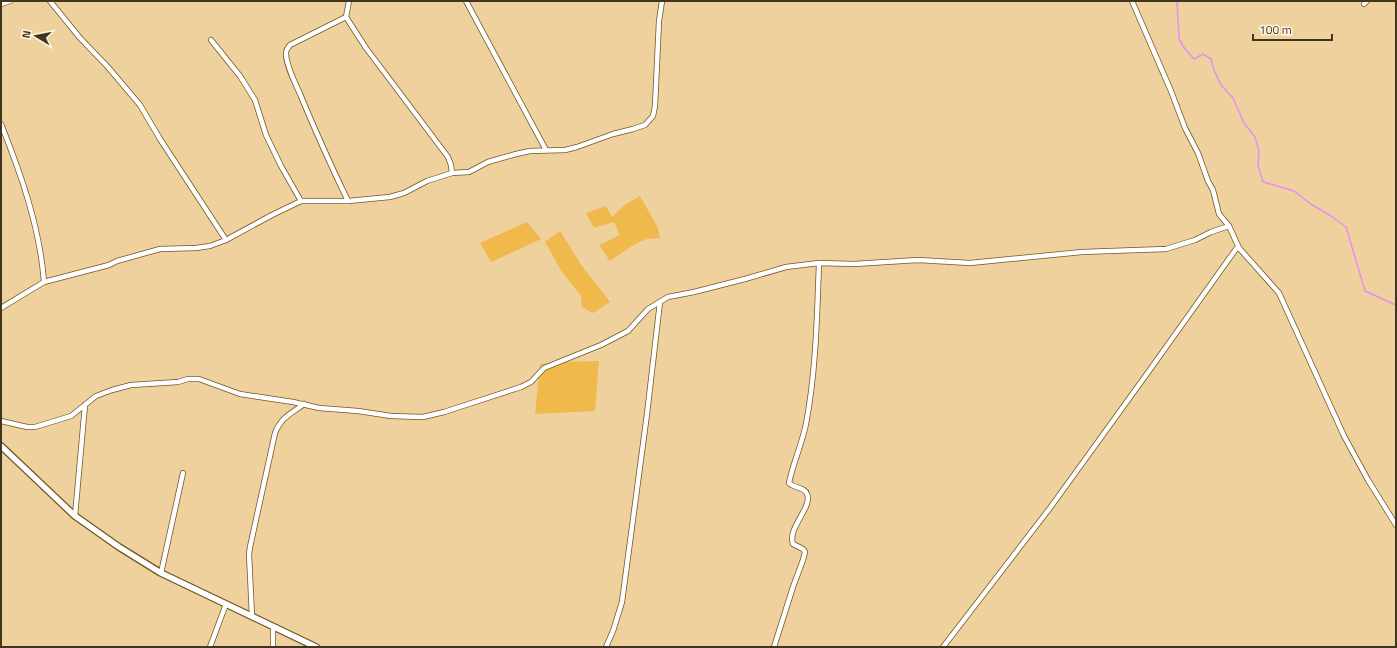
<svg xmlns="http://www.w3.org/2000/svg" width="1397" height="648" font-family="'Titillium Web',sans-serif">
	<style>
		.green { fill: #f0b94c }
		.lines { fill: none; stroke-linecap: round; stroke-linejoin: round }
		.stream { stroke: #e490f2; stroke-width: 1.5 }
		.minor-casing { stroke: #705623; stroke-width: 6 }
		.tertiary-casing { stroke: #705623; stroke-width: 8 }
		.minor { stroke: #fff; stroke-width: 4.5 }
		.tertiary { stroke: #fff; stroke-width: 5.5 }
	</style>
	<rect width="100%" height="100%" fill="#eed19c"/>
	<g class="green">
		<path d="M 640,196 L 658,228 L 660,238 L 647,239 L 635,244 L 610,261 L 599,245 L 620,235 L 614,222 L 594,228 L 586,213 L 606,206 L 612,217 L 623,206 Z"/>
		<path d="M 527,222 L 541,239 L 491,262 L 480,243 Z"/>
		<path d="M 560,231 L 582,266 L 610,302 L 593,313 L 582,307 L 581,296 L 562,272 L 545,242 Z"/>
		<path d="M 599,361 L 595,411 L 535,414 L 540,364 L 562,362 Z"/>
	</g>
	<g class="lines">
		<path class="stream" d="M 1177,1 L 1179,39 L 1185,49 L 1194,59 L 1203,54 L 1211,59 L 1214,70 L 1221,85 L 1233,98 L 1244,123 L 1255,137 L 1259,151 L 1258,166 L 1263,182 L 1294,191 L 1311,204 L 1331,216 L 1346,227 L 1365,291 L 1396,305"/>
		<g class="minor-casing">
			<g id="minor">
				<path d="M 50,1 L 80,38 L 107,66 L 140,105 L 160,139 L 226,240"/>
				<path d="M 349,1 L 346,17 L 366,48 L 448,157 L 451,165 L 452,173"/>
				<path d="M 466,1 L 546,150"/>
				<path d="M 1132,1 L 1171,91 L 1185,128 L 1198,153 L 1208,181 L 1213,190 L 1219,214 L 1229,226 L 1239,248 L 1279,293 L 1344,436 L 1368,480 L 1396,525"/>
				<path d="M 1,4 L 10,1"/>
				<path d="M 1364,4 L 1367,1"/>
				<path d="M 346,17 L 290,45 C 288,48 286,49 286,53 C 286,66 295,82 300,94 C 315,130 331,166 348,201"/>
				<path d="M 211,40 L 240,76 L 255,100 L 266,135 L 281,166 L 301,201"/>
				<path d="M 1,124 C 21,174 40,228 44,282 L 1,308"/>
				<path d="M 44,282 L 109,265 L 117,261 L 160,249 L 196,248 L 210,246 L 226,240 L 272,215 L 301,201 L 348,201 L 390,197 L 404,193 L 427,181 L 452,173 L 469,172 L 488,162 L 516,154 L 530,151 L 565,150 L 577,147 L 613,134 L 633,129 L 645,125 L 653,116 L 655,106 L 659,21 L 662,1"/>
				<path d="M 1,421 L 27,427 L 35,427 L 71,416 L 96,396 L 112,390 L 131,385 L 178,382 L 188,379 L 199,379 L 240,394 L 293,402 L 319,408 L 358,411 L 391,416 L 423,417 L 444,412 L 521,387 L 531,382 L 544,368 L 601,345 L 628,331 L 648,309 L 668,297 L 694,292 L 745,279 L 786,267 L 819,263 L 854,264 L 918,260 L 970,263 L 1082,252 L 1166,249 L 1195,240 L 1211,232 L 1229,226"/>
				<path d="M 75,516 L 85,405"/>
				<path d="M 161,573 L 183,473"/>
				<path d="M 252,616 L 249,554 L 250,547 L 275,433 C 282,416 291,414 304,404"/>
				<path d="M 210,647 L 226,604"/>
				<path d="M 273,647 L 273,627"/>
				<path d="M 606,647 L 613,631 L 622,602 L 647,414 L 660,302"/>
				<path d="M 774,647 L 793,587 L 803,560 L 805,552 L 803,549 L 793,544 C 787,528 813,507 807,494 C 805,487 793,488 789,483 C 793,463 802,444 806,424 C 816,371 817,317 819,263"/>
				<path d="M 943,647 L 1050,508 L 1149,371 L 1236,249 L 1239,248"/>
			</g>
		</g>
		<g class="tertiary-casing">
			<path id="tertiary" d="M 1,446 L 75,516 L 119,547 L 161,573 L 316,647"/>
		</g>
		<use href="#minor" class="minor"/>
		<use href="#tertiary" class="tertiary"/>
	</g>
	<rect width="1397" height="648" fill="none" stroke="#423621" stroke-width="4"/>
	<g transform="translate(36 36) rotate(280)" stroke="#fef5e5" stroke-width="3" paint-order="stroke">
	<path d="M0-3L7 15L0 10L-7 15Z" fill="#423621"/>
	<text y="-6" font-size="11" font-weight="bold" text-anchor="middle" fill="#423621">N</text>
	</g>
	<path d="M1253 34v6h79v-6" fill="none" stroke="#423621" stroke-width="2"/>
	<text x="1259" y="34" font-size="12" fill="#423621" stroke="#fef5e5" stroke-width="3" paint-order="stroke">100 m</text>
</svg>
